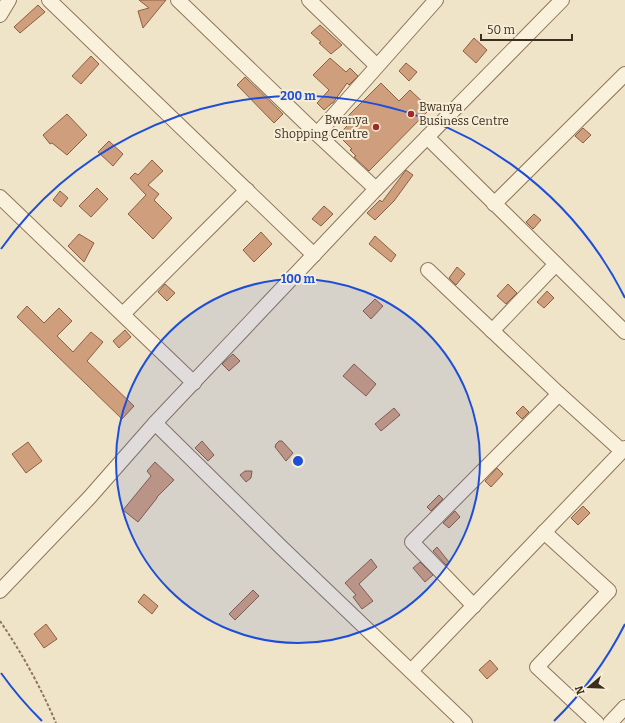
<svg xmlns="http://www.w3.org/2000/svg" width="625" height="723" font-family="Bitter,serif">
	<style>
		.building { fill: #cf9f7d; stroke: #8d5f41 }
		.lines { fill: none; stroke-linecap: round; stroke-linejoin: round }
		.minor-casing { stroke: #8d765c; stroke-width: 16 }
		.path { stroke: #8d765c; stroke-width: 2; stroke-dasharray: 3 2; stroke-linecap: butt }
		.minor { stroke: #faf1dc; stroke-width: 14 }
		.ring { fill: none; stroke: #1d4ed8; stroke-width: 2 }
		.poi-dot { fill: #9e2a2b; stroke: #f7eed8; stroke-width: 1.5 }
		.labels { text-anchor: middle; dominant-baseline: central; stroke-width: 4; stroke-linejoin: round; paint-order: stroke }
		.poi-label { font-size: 12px; fill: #3d2e20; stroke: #f7eed8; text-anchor: start }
		.centre { fill: #1d4ed8; stroke: #f7eed8; stroke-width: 2 }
		.ring-label { font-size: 12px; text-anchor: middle; font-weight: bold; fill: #1d4ed8; stroke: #f7eed8; stroke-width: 4; stroke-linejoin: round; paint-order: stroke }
	</style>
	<rect width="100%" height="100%" fill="#f0e4c8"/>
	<g class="building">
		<path d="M 139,0 L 166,0 L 143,28 L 138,11 L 149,8 Z"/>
		<path d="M 38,5 L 45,12 L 20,33 L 14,27 Z"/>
		<path d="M 320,25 L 342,45 L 331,54 L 319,43 L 321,42 L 311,33 Z"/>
		<path d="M 474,38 L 487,50 L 476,63 L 463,51 Z"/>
		<path d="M 91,56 L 99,64 L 81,84 L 72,76 Z"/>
		<path d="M 330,58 L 346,72 L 350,68 L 358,76 L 349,85 L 347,83 L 333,103 L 332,103 L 324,110 L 317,103 L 329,90 L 313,75 Z"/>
		<path d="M 406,63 L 417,72 L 409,81 L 399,71 Z"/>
		<path d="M 245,77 L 283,114 L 274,123 L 237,85 Z"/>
		<path d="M 381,83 L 399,101 L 410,90 L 430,109 L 369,171 L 354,157 L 356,156 L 350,150 L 352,149 L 338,135 L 350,123 L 346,118 Z"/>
		<path d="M 67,114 L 87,135 L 67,155 L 52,143 L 50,144 L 43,135 Z"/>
		<path d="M 583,128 L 591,135 L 583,143 L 575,136 Z"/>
		<path d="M 109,141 L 123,154 L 113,166 L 98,152 Z"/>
		<path d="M 152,160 L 163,171 L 148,185 L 159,194 L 154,200 L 172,218 L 153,239 L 128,214 L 146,195 L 130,178 L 135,173 L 138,175 Z"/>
		<path d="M 406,170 L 413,175 L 394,201 L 375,220 L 367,213 L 380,200 L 382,202 Z"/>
		<path d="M 97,188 L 108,199 L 91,217 L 79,206 Z"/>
		<path d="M 60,191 L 68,198 L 61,207 L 53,200 Z"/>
		<path d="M 324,206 L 333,214 L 321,226 L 312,219 Z"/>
		<path d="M 534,214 L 541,220 L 533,229 L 526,222 Z"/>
		<path d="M 261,232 L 272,244 L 254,262 L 243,250 Z"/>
		<path d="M 79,234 L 94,243 L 84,262 L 68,246 Z"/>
		<path d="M 375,236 L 396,255 L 391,262 L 369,244 Z"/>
		<path d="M 457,267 L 465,274 L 456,285 L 449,278 Z"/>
		<path d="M 165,284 L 175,293 L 167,301 L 158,292 Z"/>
		<path d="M 508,284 L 517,293 L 506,304 L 497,296 Z"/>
		<path d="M 547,291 L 554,298 L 544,308 L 537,302 Z"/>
		<path d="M 375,299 L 383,306 L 371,319 L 363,311 Z"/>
		<path d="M 27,306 L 44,323 L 59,308 L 72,321 L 57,336 L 73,352 L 91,332 L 103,342 L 87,361 L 134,406 L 122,419 L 17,317 Z"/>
		<path d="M 125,330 L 131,337 L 119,348 L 113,341 Z"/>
		<path d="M 233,354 L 240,361 L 229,371 L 222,364 Z"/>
		<path d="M 354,364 L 376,384 L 366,396 L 343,376 Z"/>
		<path d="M 523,406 L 529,412 L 522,419 L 516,413 Z"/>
		<path d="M 394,408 L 400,415 L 381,431 L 375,424 Z"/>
		<path d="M 202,441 L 214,455 L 208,461 L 195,448 Z"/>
		<path d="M 279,441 L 282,441 L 293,453 L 286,461 L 275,447 L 276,444 Z"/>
		<path d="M 28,442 L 42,461 L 26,473 L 12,454 Z"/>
		<path d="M 155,462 L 174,480 L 157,497 L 157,498 L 138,522 L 123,510 L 151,476 L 147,471 Z"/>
		<path d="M 497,468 L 503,474 L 491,487 L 485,481 Z"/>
		<path d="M 245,471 L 252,471 L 251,478 L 246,482 L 240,475 Z"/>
		<path d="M 439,495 L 443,499 L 431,511 L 427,507 Z"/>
		<path d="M 583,506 L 590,513 L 578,525 L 571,518 Z"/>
		<path d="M 455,511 L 460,517 L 449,528 L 443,523 Z"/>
		<path d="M 437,547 L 449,562 L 446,565 L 433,551 Z"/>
		<path d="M 371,559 L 377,567 L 359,584 L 373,601 L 362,609 L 353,597 L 356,595 L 345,583 Z"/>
		<path d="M 420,562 L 433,575 L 425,582 L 413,568 Z"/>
		<path d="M 253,590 L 259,596 L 235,620 L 229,614 Z"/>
		<path d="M 144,594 L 158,606 L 152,614 L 138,602 Z"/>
		<path d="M 46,624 L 57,639 L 44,648 L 34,634 Z"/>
		<path d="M 490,660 L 498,669 L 487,679 L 479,670 Z"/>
	</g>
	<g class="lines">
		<g class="minor-casing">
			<g id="minor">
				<path d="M 49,0 L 314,255"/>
				<path d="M 178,0 L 317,134 L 376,189"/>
				<path d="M 309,0 L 377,66"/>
				<path d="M 0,15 L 9,0"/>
				<path d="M 317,134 L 436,0"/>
				<path d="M 427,137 L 625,332"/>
				<path d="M 0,197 L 194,383"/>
				<path d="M 494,204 L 625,74"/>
				<path d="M 428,270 L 559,394"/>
				<path d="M 123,314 L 247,190"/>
				<path d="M 492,331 L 556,264"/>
				<path d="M 155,423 L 282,548 L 465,723"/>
				<path d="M 544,532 L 609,591 L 537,667 L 597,723"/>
				<path d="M 0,591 L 89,498 L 155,423 L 376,189 L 562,0"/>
				<path d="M 474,606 L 412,542 L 559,394 L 622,451"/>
				<path d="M 411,671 L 625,448"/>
				<path d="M 610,723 L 625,707"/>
			</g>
		</g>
		<path class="path" d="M 0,621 C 22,653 41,688 56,723"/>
		<use href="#minor" class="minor"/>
	</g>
	<circle cx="298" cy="461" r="182" fill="#1d4ed8" fill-opacity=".12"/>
	<g class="ring">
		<circle cx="298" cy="461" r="182"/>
		<path d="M625 624A365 365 0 0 1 554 721M42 721A365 365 0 0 1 1 673M1 249A365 365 0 0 1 625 298"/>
	</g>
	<g class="poi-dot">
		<circle cx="411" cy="114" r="4"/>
		<circle cx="376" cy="127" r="4"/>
	</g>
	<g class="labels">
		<g class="poi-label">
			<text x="419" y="107">Bwanya<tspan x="419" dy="14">Business Centre</tspan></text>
			<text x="368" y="120" text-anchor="end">Bwanya<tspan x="368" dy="14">Shopping Centre</tspan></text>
		</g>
	</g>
	<circle cx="298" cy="461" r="6" class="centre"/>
	<g class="ring-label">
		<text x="298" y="100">200 m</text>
		<text x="298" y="283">100 m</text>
	</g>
	<g transform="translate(589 687) rotate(251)" stroke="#f7eed8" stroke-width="3" paint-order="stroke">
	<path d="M0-3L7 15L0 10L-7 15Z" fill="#3d2e20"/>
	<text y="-6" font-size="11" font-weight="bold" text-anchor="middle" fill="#3d2e20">N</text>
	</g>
	<path d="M481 34v6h91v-6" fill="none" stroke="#3d2e20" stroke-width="2"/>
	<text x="487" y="34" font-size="12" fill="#3d2e20" stroke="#f7eed8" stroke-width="3" paint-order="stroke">50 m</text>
</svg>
